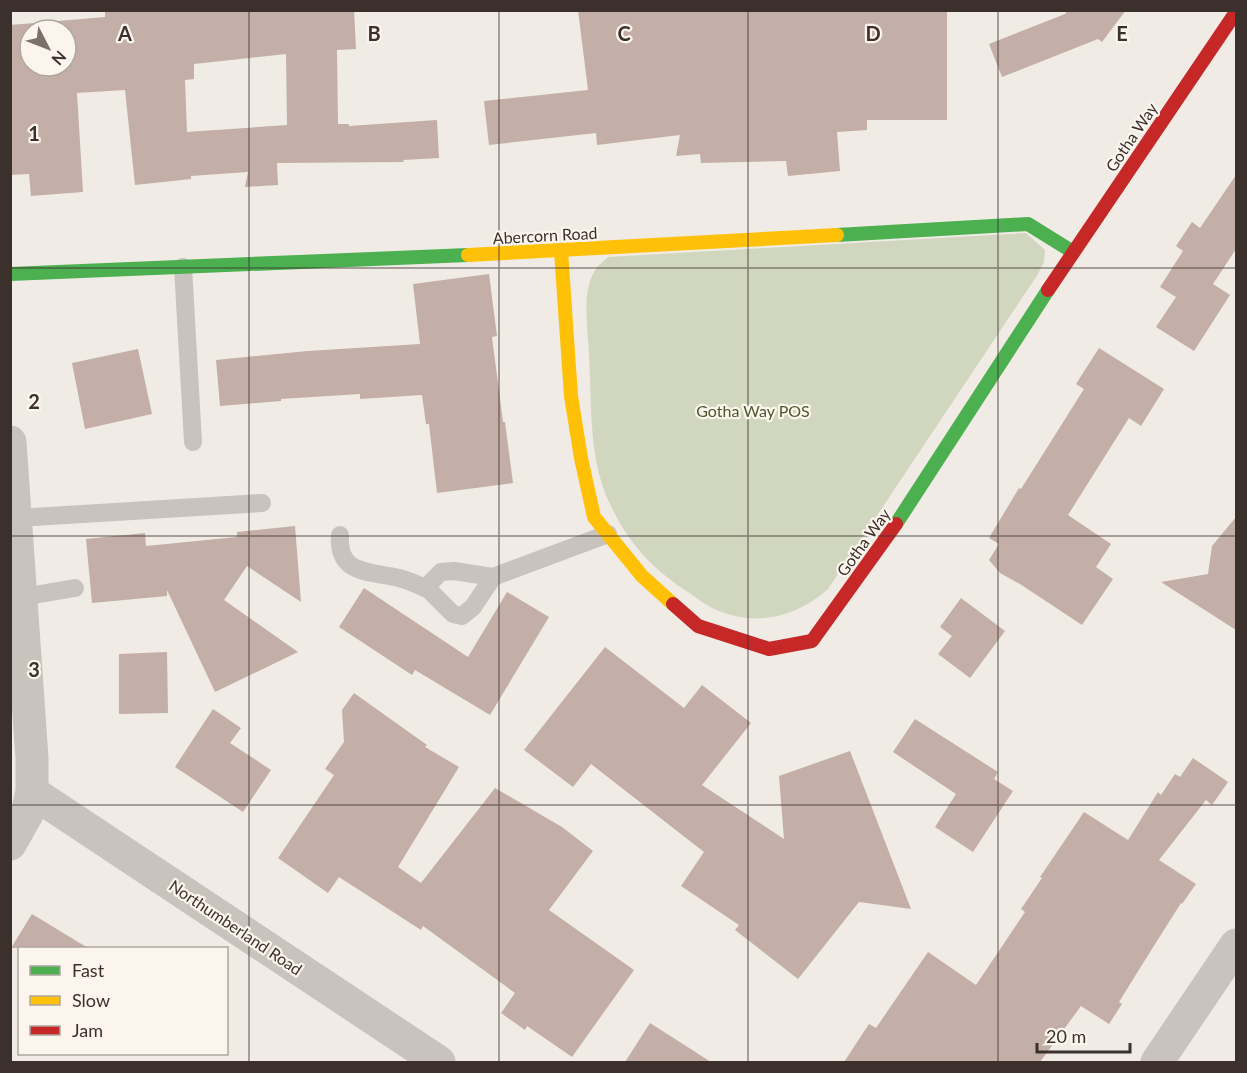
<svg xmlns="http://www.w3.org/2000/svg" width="1247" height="1073" font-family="Lato,sans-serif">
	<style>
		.green { fill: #d1d6bf }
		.building { fill: #c3afa7; fill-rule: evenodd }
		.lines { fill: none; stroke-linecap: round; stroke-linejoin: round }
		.lane { stroke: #c9c3be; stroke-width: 18 }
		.street { stroke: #c9c3be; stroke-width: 33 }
		.fast { stroke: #4caf50; stroke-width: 14 }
		.slow { stroke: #ffc107; stroke-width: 14 }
		.jam { stroke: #c62828; stroke-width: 14 }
		.grid { fill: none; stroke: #3b302b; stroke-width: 1.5; stroke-opacity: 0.55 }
		.labels { text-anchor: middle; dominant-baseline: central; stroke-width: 4.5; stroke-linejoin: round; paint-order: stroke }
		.street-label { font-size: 16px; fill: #3b302b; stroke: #fbf5ee }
		.park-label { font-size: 16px; fill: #4a5a2e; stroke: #fbf5ee }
		.grid-label { font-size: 20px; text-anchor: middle; font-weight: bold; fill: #3b302b; stroke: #fbf5ee; stroke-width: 4.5; stroke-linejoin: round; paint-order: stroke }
	</style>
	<rect width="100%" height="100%" fill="#f0ebe5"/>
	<path class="green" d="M 1026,233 L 1045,250 L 1044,262 L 1038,274 L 828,589 C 798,616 758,627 719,611 C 708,607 698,599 688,592 C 651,568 628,543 609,502 C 588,457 592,403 589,354 C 588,327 581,294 595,270 C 598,265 604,261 608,257 Z"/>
	<g class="building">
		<path d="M 124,10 L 354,10 L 356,49 L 337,50 L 338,124 L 349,124 L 349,126 L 437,120 L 439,158 L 403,160 L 404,162 L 277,163 L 278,185 L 245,187 L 248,172 L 191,176 L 191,179 L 135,185 L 125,90 L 77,93 L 83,192 L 31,196 L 29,174 L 10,175 L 10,25 L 105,17 L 105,11 ZM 30,30 L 66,30 L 66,66 L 30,66 ZM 286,54 L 287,125 L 187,132 L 185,80 L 194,79 L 194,64 Z"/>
		<path d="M 578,10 L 947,10 L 947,120 L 867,120 L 867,130 L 837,132 L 840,171 L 788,176 L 786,161 L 701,163 L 700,154 L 676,156 L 680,135 L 597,145 L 596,133 L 489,145 L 484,101 L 588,90 Z"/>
		<path d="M 1068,10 L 1126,10 L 1102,42 L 1098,39 L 1002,77 L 989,44 L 1065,14 Z"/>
		<path d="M 1236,175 L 1236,249 L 1213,284 L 1230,295 L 1194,351 L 1156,327 L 1176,297 L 1160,287 L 1183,251 L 1176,246 L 1192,222 L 1200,228 Z"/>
		<path d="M 489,274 L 497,336 L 492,337 L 503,422 L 505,422 L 513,483 L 437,493 L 429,424 L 426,424 L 422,395 L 360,399 L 360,394 L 281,399 L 281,401 L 220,406 L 216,360 L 308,351 L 420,344 L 413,284 Z"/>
		<path d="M 1099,348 L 1164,389 L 1141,426 L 1129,418 L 1068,515 L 1111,544 L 1096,567 L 1113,579 L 1082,625 L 1020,584 L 1000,573 L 989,560 L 999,544 L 989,538 L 1019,488 L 1021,489 L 1084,389 L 1076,384 Z"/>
		<path d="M 138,349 L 152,414 L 85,429 L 72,363 Z"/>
		<path d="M 1236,517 L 1236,630 L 1161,582 L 1208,574 L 1212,546 Z"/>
		<path d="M 295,526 L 301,602 L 247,566 L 224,600 L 298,652 L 215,692 L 167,590 L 167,596 L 92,603 L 86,539 L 145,533 L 146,546 L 237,537 L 237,532 Z"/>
		<path d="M 364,588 L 468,657 L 507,592 L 549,617 L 490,715 L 415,670 L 412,675 L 339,627 Z"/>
		<path d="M 961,598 L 1005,631 L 970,678 L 938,654 L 952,636 L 940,627 Z"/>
		<path d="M 605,647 L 684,708 L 702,685 L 751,723 L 702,785 L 784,839 L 779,776 L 850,751 L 911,909 L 859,902 L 798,979 L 735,930 L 739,925 L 681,886 L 704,852 L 591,764 L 573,787 L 524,750 Z"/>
		<path d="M 167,652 L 168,713 L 119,714 L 119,654 Z"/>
		<path d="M 354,693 L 427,745 L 425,747 L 459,767 L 398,867 L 421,883 L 495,788 L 562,827 L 593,851 L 549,910 L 634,970 L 572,1057 L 527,1026 L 525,1030 L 501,1013 L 515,993 L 423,926 L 421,930 L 339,877 L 328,893 L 278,858 L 334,775 L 325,769 L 344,742 L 342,710 Z"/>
		<path d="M 213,709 L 241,728 L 230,743 L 271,770 L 243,812 L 175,767 Z"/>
		<path d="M 915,719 L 998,772 L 994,779 L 1013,791 L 973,852 L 935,827 L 956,794 L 893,752 Z"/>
		<path d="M 1193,758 L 1228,782 L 1212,805 L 1206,800 L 1159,860 L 1196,884 L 1182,904 L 1181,903 L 1145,960 L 1119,1002 L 1122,1004 L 1109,1024 L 1081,1006 L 1040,1062 L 844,1062 L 869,1024 L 876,1028 L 928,952 L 976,985 L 1025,912 L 1021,909 L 1042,878 L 1040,877 L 1084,812 L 1128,840 L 1158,792 L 1161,795 L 1175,774 L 1180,777 Z"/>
		<path d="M 32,914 L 88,948 L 11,948 Z"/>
		<path d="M 650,1023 L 711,1062 L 625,1062 Z"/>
	</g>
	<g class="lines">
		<g class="lane">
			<path d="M 183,267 L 193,442"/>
			<path d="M 17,518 L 262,503"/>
			<path d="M 340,535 C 337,575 369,571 399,578 C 410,581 419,585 429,590"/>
			<path d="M 493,577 L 454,571 L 441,572 L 431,582 L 429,590 L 453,614 L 462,616 L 473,607 L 493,577 L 608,534"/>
			<path d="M 22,597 L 75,588"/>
		</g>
		<g class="street">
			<path d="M 10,442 L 32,758 L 32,792 L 27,814 L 10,844"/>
			<path d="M 32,792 L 439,1062"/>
			<path d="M 1157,1062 L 1236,945"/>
		</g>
		<g class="fast">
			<path d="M 837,235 L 1028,224 L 1073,252"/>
			<path d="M 10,274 L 468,255"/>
			<path d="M 896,524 L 1048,290"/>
		</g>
		<g class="slow">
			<path d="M 561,251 L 571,396 L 581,458 L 594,517 L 642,576 L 673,604"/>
			<path d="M 468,255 L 837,235"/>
		</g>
		<g class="jam">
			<path d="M 1048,290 L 1236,12"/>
			<path d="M 673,604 L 698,626 L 769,649 L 812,641 L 896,524"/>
		</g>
	</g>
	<path class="grid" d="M 249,10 L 249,1062M 499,10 L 499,1062M 748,10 L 748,1062M 998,10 L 998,1062M 10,268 L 1236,268M 10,536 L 1236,536M 10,805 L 1236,805"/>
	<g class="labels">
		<g class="street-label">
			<text transform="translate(1131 137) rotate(-56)">Gotha Way</text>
			<text transform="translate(545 235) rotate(-3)">Abercorn Road</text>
			<text transform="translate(863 542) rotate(-54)">Gotha Way</text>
			<text transform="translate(236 927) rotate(34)">Northumberland Road</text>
		</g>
		<g class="park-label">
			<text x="753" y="410">Gotha Way POS</text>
		</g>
	</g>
	<g class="grid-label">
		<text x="125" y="41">A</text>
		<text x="374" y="41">B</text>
		<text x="624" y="41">C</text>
		<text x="873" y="41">D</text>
		<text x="1122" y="41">E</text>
		<text x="34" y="141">1</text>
		<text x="34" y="409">2</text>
		<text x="34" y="677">3</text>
	</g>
	<rect width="1247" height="1073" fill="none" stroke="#3b302b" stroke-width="24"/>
	<rect x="18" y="947" width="210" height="108" fill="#fbf5ee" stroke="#aea6a0" stroke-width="1.5"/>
	<rect x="30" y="966" width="30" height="9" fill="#4caf50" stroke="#aea6a0" stroke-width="1.5"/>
	<text x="72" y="977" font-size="18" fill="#3b302b">Fast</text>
	<rect x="30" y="996" width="30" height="9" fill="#ffc107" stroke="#aea6a0" stroke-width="1.5"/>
	<text x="72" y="1007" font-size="18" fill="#3b302b">Slow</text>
	<rect x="30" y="1026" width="30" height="9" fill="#c62828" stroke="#aea6a0" stroke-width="1.5"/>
	<text x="72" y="1037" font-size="18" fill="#3b302b">Jam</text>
	<g transform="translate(48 48) rotate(132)"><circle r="28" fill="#fbf5ee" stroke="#aea6a0" stroke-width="1.5"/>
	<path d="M0-4.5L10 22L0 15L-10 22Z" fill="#7a716c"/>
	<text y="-9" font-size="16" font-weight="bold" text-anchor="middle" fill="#3b302b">N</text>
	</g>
	<path d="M1037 1043v9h93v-9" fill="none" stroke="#3b302b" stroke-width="3"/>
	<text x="1046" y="1043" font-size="18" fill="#3b302b" stroke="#fbf5ee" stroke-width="4.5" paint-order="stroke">20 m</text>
</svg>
